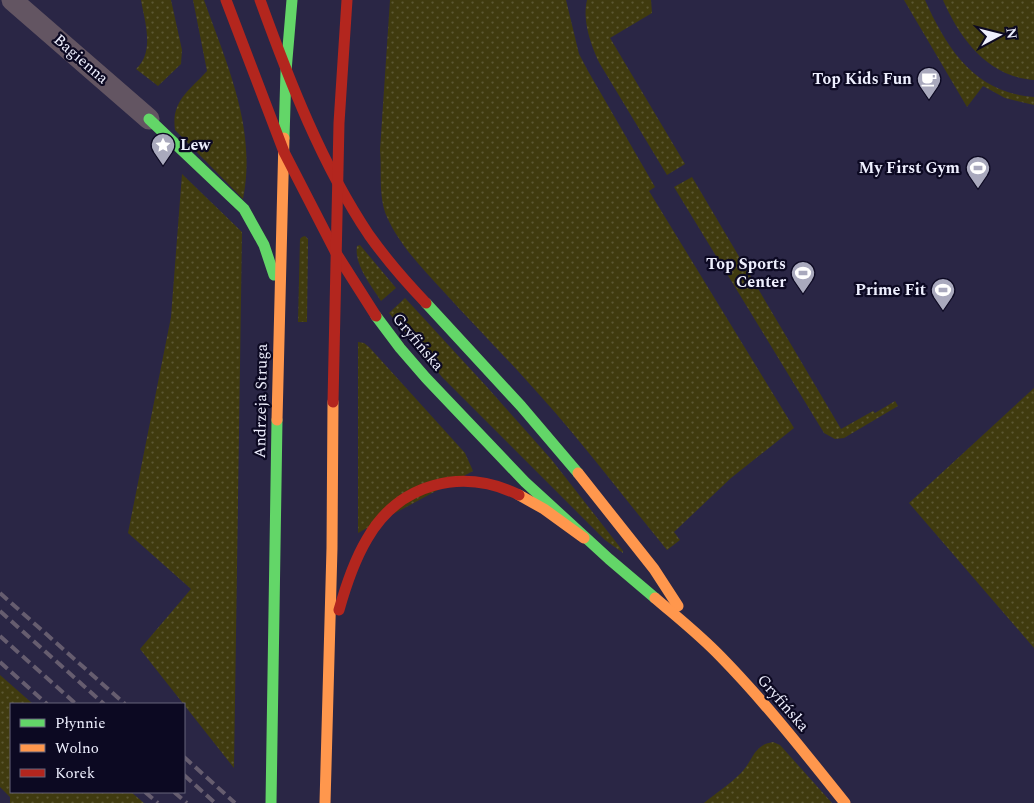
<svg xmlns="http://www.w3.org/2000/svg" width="1034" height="803" font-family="Spectral,serif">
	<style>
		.grass { fill: url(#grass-dots) }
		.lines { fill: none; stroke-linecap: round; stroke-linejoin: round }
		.street { stroke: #635562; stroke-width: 21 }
		.fast { stroke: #63d668; stroke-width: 11 }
		.slow { stroke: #ff974d; stroke-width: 11 }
		.jam { stroke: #b3261e; stroke-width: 11 }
		.rail { stroke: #665d6f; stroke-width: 4; stroke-dasharray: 10 5; stroke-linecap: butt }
		.labels { text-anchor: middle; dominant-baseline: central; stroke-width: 4.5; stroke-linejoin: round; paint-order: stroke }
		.street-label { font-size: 16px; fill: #eeeffe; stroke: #0c0922 }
		.poi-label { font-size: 16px; font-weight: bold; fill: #eeeffe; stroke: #0c0922; text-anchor: end }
	</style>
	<defs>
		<pattern id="grass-dots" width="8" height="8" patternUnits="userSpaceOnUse" patternTransform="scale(1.25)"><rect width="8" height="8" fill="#403b0f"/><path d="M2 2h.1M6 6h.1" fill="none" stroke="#5c5833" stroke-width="1.8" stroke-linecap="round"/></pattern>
	</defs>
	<rect width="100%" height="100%" fill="#2a2645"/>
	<g class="grass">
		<path d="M 141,0 L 171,0 L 182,50 L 181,64 L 158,86 L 136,69 C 155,52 145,23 141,0 Z"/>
		<path d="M 193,0 L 204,0 C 227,65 257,129 243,199 L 175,130 C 171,101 189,91 207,71 Z"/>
		<path d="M 390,0 L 566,0 L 579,54 L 588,71 L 655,187 L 649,191 L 794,428 L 731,478 L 674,532 L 680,540 L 667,550 C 621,494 576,434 527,381 C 500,351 471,322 444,292 C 423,269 400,246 387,217 C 378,196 382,172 380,150 Z"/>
		<path d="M 587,0 L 651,0 L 652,13 L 610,38 L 685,164 L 667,175 L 600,64 C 591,46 582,20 587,0 Z"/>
		<path d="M 904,0 L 925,0 C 947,49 975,93 1034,97 L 1034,105 L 1005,98 L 983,86 L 967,107 Z"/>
		<path d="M 943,0 L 1034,0 L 1034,80 C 988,77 960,39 943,0 Z"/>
		<path d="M 182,174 L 242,232 L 234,768 L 140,649 L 191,589 L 128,533 L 171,317 Z"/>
		<path d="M 692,177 L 841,429 L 873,411 L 875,413 L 895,401 L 898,406 L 844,438 L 835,439 L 824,433 L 674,187 Z"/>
		<path d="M 305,236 L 308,239 L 307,322 L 298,322 L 300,239 L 302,237 Z"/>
		<path d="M 360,245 L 396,288 L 381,301 C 371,285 354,265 357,246 Z"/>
		<path d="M 405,298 L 487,387 L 551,459 L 623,551 L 623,553 L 605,540 L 442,377 L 389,313 Z"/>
		<path d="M 358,342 L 364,343 L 369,347 L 465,453 L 473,471 L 358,533 Z"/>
		<path d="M 1034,388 L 1034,648 L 909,503 Z"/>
		<path d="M 0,675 L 33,704 L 11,704 L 11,792 L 131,792 L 144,803 L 10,803 L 10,797 L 0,787 Z"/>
		<path d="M 773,742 L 780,745 L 832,803 L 704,803 C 716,793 730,784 741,773 C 753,761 753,745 773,742 Z"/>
	</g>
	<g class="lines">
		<path class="street" d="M 12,0 L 149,119"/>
		<g class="fast">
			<path d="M 149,119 L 244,209 L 264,245 L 274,275"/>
			<path d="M 284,138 L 286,71 L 292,0"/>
			<path d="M 426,303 L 521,406 L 578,473"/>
			<path d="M 376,316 L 400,348 L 426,378 L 525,482 L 609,559 L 655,598"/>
			<path d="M 271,803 L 277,420"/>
		</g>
		<g class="slow">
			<path d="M 277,420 L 284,138"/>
			<path d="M 578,473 L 654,569 L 678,606"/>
			<path d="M 519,495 L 544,509 L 584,538"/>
			<path d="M 655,598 C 677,617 700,635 721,657 C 765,702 805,753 845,803"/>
			<path d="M 325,803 L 332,548 L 333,402"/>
		</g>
		<g class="jam">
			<path d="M 226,0 L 284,152 L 336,253 L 376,316"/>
			<path d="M 260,0 C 289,80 322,165 369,235 C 386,259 406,282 426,303"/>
			<path d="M 333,402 L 339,123 L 347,0"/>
			<path d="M 339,610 C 346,585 354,561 367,539 C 399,483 462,467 519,495"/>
		</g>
		<g class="rail">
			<path d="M 0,593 L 125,704"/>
			<path d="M 0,611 L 104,704"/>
			<path d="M 0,636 L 76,704"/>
			<path d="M 0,662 L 47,704"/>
			<path d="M 184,757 L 235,803"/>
			<path d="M 184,775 L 215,803"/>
			<path d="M 145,792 L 158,803"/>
			<path d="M 174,792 L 187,803"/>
		</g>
	</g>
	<defs>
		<g id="cafe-pin" transform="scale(1.25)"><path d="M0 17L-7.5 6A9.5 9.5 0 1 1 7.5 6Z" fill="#a9a9bd" stroke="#0c0922"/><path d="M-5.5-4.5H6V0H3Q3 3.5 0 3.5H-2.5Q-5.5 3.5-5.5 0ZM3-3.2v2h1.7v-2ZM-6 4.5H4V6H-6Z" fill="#fff"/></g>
		<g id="sight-pin" transform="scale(1.25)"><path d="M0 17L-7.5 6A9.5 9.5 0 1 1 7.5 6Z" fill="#a9a9bd" stroke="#0c0922"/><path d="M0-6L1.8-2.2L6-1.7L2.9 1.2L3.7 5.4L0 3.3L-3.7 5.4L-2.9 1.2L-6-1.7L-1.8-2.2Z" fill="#fff"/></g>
		<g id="stadium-pin" transform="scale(1.25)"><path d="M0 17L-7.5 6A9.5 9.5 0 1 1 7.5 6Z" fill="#a9a9bd" stroke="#0c0922"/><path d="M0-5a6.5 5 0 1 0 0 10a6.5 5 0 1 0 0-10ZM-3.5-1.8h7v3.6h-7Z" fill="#fff"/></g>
	</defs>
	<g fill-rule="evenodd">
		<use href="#cafe-pin" x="929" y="79"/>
		<use href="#sight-pin" x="163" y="145"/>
		<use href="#stadium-pin" x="978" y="168"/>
		<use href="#stadium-pin" x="803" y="273"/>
		<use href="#stadium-pin" x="943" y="290"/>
	</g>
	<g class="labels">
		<g class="street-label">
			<text transform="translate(81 59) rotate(41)">Bagienna</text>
			<text transform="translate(418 342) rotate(50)">Gryfińska</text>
			<text transform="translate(261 401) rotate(-89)">Andrzeja Struga</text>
			<text transform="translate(783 703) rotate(49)">Gryfińska</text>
		</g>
		<g class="poi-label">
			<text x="912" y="79">Top Kids Fun</text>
			<text x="180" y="145" text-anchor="start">Lew</text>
			<text x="960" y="168">My First Gym</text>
			<text x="786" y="264">Top Sports<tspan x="786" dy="18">Center</tspan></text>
			<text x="926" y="290">Prime Fit</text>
		</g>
	</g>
	<rect x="10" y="703" width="175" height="90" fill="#0c0922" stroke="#66657a"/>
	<rect x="20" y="719" width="25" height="8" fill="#63d668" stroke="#66657a"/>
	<text x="55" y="728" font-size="15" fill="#eeeffe">Płynnie</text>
	<rect x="20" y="744" width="25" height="8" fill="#ff974d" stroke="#66657a"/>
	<text x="55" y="753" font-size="15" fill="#eeeffe">Wolno</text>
	<rect x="20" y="769" width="25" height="8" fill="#b3261e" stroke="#66657a"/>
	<text x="55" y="778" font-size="15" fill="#eeeffe">Korek</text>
	<g transform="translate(999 35) rotate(83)" stroke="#0c0922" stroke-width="4" paint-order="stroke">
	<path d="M0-4L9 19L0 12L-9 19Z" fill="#eeeffe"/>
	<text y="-8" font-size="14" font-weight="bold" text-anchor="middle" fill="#eeeffe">N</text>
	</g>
</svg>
